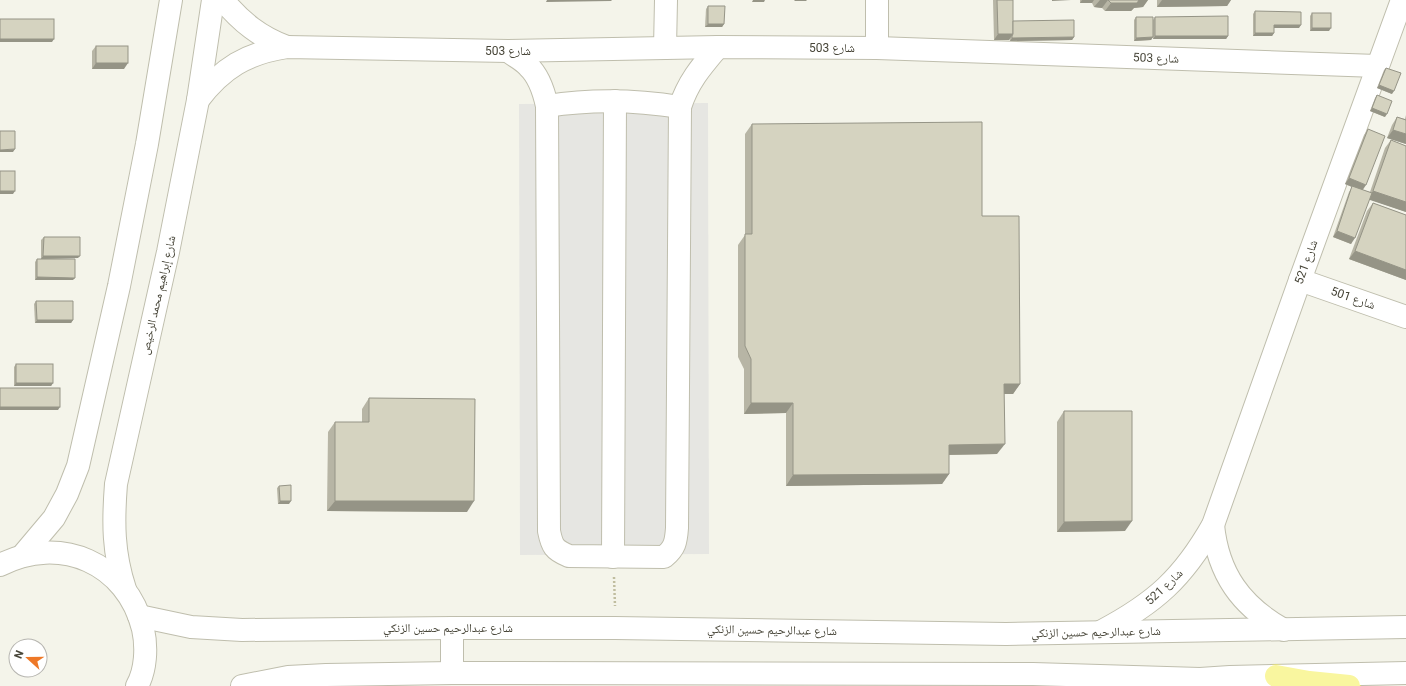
<svg xmlns="http://www.w3.org/2000/svg" width="1406" height="686" font-family="Roboto,'Noto Naskh Arabic',sans-serif">
	<style>
		.parking { fill: #e6e6e2 }
		.lines { fill: none; stroke-linecap: round; stroke-linejoin: round }
		.minor-casing { stroke: #bfbead; stroke-width: 24 }
		.major-casing { stroke: #ded96f; stroke-width: 24 }
		.path { stroke: #c0bd9f; stroke-width: 2.5; stroke-dasharray: 2 2; stroke-linecap: butt }
		.minor { stroke: #fff; stroke-width: 22 }
		.major { stroke: #f9f69f; stroke-width: 22 }
		.wall { fill: #b7b5a5 }
		.shaded-wall { fill: #959486 }
		.building { fill: #d5d3c0; stroke: #959486 }
		.labels { text-anchor: middle; dominant-baseline: central; stroke-width: 3; stroke-linejoin: round; paint-order: stroke }
		.street-label { font-size: 12px; fill: #484639; stroke: #fff }
	</style>
	<rect width="100%" height="100%" fill="#f4f4ea"/>
	<path class="parking" d="M 708,103 L 709,554 L 520,555 L 519,104 Z"/>
	<g class="lines">
		<g class="minor-casing">
			<g id="minor">
				<path d="M 223,0 C 241,22 260,37 287,47"/>
				<path d="M 877,0 L 877,48"/>
				<path d="M 665,48 L 666,0"/>
				<path d="M 508,51 C 514,56 523,60 528,66 C 539,76 544,92 547,106 L 549,531 C 552,546 554,550 569,556 L 664,557 C 675,548 676,542 677,528 L 680,107 C 688,82 701,67 718,47"/>
				<path d="M 198,100 C 222,68 247,53 287,47 L 508,51 L 718,47 L 877,48 L 1377,66"/>
				<path d="M 547,106 C 592,99 636,100 680,107"/>
				<path d="M 1300,280 L 1406,317"/>
				<path d="M 1213,525 C 1218,574 1241,606 1284,630"/>
				<path d="M 22,556 L 54,518 L 67,494 L 78,466 L 119,286 L 147,144 L 171,0"/>
				<path d="M 613,557 L 615,101"/>
				<path d="M 0,565 C 60,534 127,563 143,629 C 147,647 146,670 137,686"/>
				<path d="M 125,589 C 113,553 113,522 116,484 L 168,252 L 198,100 L 213,0"/>
				<path d="M 139,616 L 191,627 L 242,630 L 452,628 L 615,628 L 1006,634 L 1406,627"/>
				<path d="M 1102,631 C 1155,603 1183,578 1213,525 L 1300,280 L 1402,0"/>
				<path d="M 452,673 L 452,628"/>
				<path d="M 242,686 L 288,677 L 326,675 L 452,673 L 1033,674 L 1200,679 L 1230,677 L 1406,673"/>
			</g>
		</g>
		<g class="major-casing">
			<path id="major" d="M 1276,676 L 1309,682 L 1349,686"/>
		</g>
		<path class="path" d="M 614,577 L 615,606"/>
		<use href="#minor" class="minor"/>
		<use href="#major" class="major"/>
	</g>
	<g class="wall">
		<path d="M 993,0 L 1013,0 L 1013,21 L 1074,37 L 1072,40 L 1010,41 L 1010,39 L 1009,40 L 994,40 Z"/>
		<path d="M 1080,0 L 1148,0 L 1143,7 L 1134,8 L 1131,11 L 1105,11 L 1102,8 L 1094,7 L 1092,3 L 1080,3 Z"/>
		<path d="M 1157,0 L 1231,0 L 1227,6 L 1157,7 Z"/>
		<path d="M 708,6 L 724,24 L 722,27 L 705,27 L 706,9 Z"/>
		<path d="M 1255,11 L 1299,28 L 1274,28 L 1274,33 L 1272,36 L 1253,36 L 1253,14 Z"/>
		<path d="M 1312,13 L 1329,31 L 1310,31 L 1310,16 Z"/>
		<path d="M 1136,17 L 1153,37 L 1151,40 L 1134,41 L 1134,20 Z"/>
		<path d="M 1155,17 L 1228,36 L 1226,39 L 1153,39 L 1153,20 Z"/>
		<path d="M 96,46 L 124,69 L 92,69 L 92,51 Z"/>
		<path d="M 1386,68 L 1392,94 L 1377,88 L 1384,70 Z"/>
		<path d="M 1377,95 L 1385,117 L 1370,111 L 1375,98 Z"/>
		<path d="M 1406,115 L 1406,144 L 1387,138 L 1392,125 L 1397,117 L 1405,119 Z"/>
		<path d="M 752,124 L 982,216 L 1020,384 L 1013,394 L 1004,394 L 997,454 L 949,455 L 949,474 L 942,484 L 786,486 L 786,413 L 744,414 L 744,369 L 738,357 L 738,245 L 745,235 L 745,134 Z"/>
		<path d="M 1368,129 L 1363,190 L 1370,192 L 1385,148 L 1391,140 L 1406,146 L 1406,212 L 1369,199 L 1351,244 L 1333,237 L 1349,192 L 1352,187 L 1345,184 L 1364,135 Z"/>
		<path d="M 1373,203 L 1406,215 L 1406,280 L 1349,259 L 1367,211 Z"/>
		<path d="M 44,237 L 78,258 L 41,259 L 41,240 Z"/>
		<path d="M 37,259 L 73,280 L 35,280 L 35,262 Z"/>
		<path d="M 36,301 L 73,320 L 71,323 L 35,323 L 34,304 Z"/>
		<path d="M 16,364 L 53,383 L 51,386 L 14,386 L 14,367 Z"/>
		<path d="M 369,398 L 467,512 L 327,511 L 328,432 L 335,422 L 362,422 L 362,409 Z"/>
		<path d="M 1064,411 L 1125,531 L 1057,532 L 1057,422 Z"/>
		<path d="M 279,486 L 289,504 L 278,504 L 277,488 Z"/>
	</g>
	<g class="shaded-wall">
		<path d="M 547,0 L 612,0 L 611,1 L 546,2 Z"/>
		<path d="M 753,0 L 765,0 L 764,2 L 752,2 Z"/>
		<path d="M 795,0 L 807,0 L 806,1 L 794,1 Z"/>
		<path d="M 1052,0 L 1071,0 L 1052,1 Z"/>
		<path d="M 1082,0 L 1094,0 L 1092,3 L 1080,3 Z"/>
		<path d="M 1100,0 L 1108,0 L 1102,8 L 1094,7 Z"/>
		<path d="M 1139,0 L 1148,0 L 1143,7 L 1134,8 L 1131,11 L 1105,11 L 1111,3 Z"/>
		<path d="M 1162,0 L 1231,0 L 1227,6 L 1157,7 Z"/>
		<path d="M 708,24 L 724,24 L 722,27 L 705,27 Z"/>
		<path d="M 1274,25 L 1301,25 L 1299,28 L 1272,28 Z"/>
		<path d="M 1312,28 L 1331,28 L 1329,31 L 1310,31 Z"/>
		<path d="M 1255,33 L 1274,33 L 1272,36 L 1253,36 Z"/>
		<path d="M 998,34 L 1013,34 L 1009,40 L 994,40 Z"/>
		<path d="M 1155,36 L 1228,36 L 1226,39 L 1153,39 Z"/>
		<path d="M 1074,37 L 1072,40 L 1010,41 L 1012,38 Z"/>
		<path d="M 1153,37 L 1151,40 L 1134,41 L 1136,38 Z"/>
		<path d="M 0,39 L 54,39 L 52,42 L 0,42 Z"/>
		<path d="M 96,63 L 128,63 L 124,69 L 92,69 Z"/>
		<path d="M 1379,85 L 1394,91 L 1392,94 L 1377,88 Z"/>
		<path d="M 1372,108 L 1387,114 L 1385,117 L 1370,111 Z"/>
		<path d="M 1393,130 L 1406,134 L 1406,144 L 1387,138 Z"/>
		<path d="M 15,149 L 13,152 L 0,152 L 0,150 Z"/>
		<path d="M 1349,178 L 1366,185 L 1362,191 L 1345,184 Z"/>
		<path d="M 0,191 L 15,191 L 13,194 L 0,194 Z"/>
		<path d="M 1373,191 L 1406,202 L 1406,212 L 1367,199 Z"/>
		<path d="M 1337,231 L 1355,238 L 1351,244 L 1333,237 Z"/>
		<path d="M 1355,251 L 1406,270 L 1406,280 L 1349,259 Z"/>
		<path d="M 43,256 L 80,256 L 78,258 L 41,259 Z"/>
		<path d="M 37,277 L 75,278 L 73,280 L 35,280 Z"/>
		<path d="M 37,320 L 73,320 L 71,323 L 35,323 Z"/>
		<path d="M 16,383 L 53,383 L 51,386 L 14,386 Z"/>
		<path d="M 1004,384 L 1020,384 L 1013,394 L 997,394 Z"/>
		<path d="M 751,403 L 793,403 L 786,413 L 744,414 Z"/>
		<path d="M 0,407 L 60,407 L 58,410 L 0,410 Z"/>
		<path d="M 1005,444 L 997,454 L 942,455 L 949,445 Z"/>
		<path d="M 949,474 L 942,484 L 786,486 L 793,475 Z"/>
		<path d="M 280,501 L 291,501 L 289,504 L 278,504 Z"/>
		<path d="M 335,501 L 474,501 L 467,512 L 327,511 Z"/>
		<path d="M 1132,521 L 1125,531 L 1057,532 L 1064,522 Z"/>
	</g>
	<g class="building">
		<path d="M 997,0 L 1013,0 L 1013,34 L 998,34 Z"/>
		<path d="M 1108,0 L 1139,0 L 1137,3 L 1111,3 Z"/>
		<path d="M 708,6 L 725,6 L 724,24 L 708,24 Z"/>
		<path d="M 1255,11 L 1301,12 L 1301,25 L 1274,25 L 1274,33 L 1255,33 Z"/>
		<rect x="1312" y="13" width="19" height="15"/>
		<path d="M 1228,16 L 1228,36 L 1155,36 L 1155,17 Z"/>
		<path d="M 1136,17 L 1153,17 L 1153,37 L 1136,38 Z"/>
		<rect x="0" y="19" width="54" height="20"/>
		<path d="M 1074,20 L 1074,37 L 1012,38 L 1012,36 L 1013,34 L 1013,21 Z"/>
		<rect x="96" y="46" width="32" height="17"/>
		<path d="M 1386,68 L 1401,73 L 1394,91 L 1379,85 Z"/>
		<path d="M 1377,95 L 1392,101 L 1387,114 L 1372,108 Z"/>
		<path d="M 1397,117 L 1406,120 L 1406,134 L 1393,130 Z"/>
		<path d="M 982,122 L 982,216 L 1019,216 L 1020,384 L 1004,384 L 1005,444 L 949,445 L 949,474 L 793,475 L 793,403 L 751,403 L 751,359 L 745,346 L 745,234 L 752,234 L 752,124 Z"/>
		<path d="M 1368,129 L 1385,136 L 1366,185 L 1349,178 Z"/>
		<path d="M 0,131 L 15,131 L 15,149 L 0,150 Z"/>
		<path d="M 1391,140 L 1406,146 L 1406,202 L 1373,191 Z"/>
		<rect x="0" y="171" width="15" height="20"/>
		<path d="M 1352,186 L 1372,193 L 1355,238 L 1337,231 Z"/>
		<path d="M 1373,203 L 1406,215 L 1406,270 L 1355,251 Z"/>
		<path d="M 44,237 L 80,237 L 80,256 L 43,256 Z"/>
		<path d="M 37,259 L 75,259 L 75,278 L 37,277 Z"/>
		<path d="M 36,301 L 73,301 L 73,320 L 37,320 Z"/>
		<rect x="16" y="364" width="37" height="19"/>
		<rect x="0" y="388" width="60" height="19"/>
		<path d="M 369,398 L 475,399 L 474,501 L 335,501 L 335,422 L 369,422 Z"/>
		<path d="M 1064,411 L 1132,411 L 1132,521 L 1064,522 Z"/>
		<path d="M 291,485 L 291,501 L 280,501 L 279,486 Z"/>
	</g>
	<g class="labels">
		<g class="street-label">
			<text x="832" y="48">شارع 503</text>
			<text x="508" y="51">شارع 503</text>
			<text transform="translate(1156 58) rotate(2)">شارع 503</text>
			<text transform="translate(1306 262) rotate(-70)">شارع 521</text>
			<text transform="translate(158 295) rotate(-77)">شارع إبراهيم محمد الرخيص</text>
			<text transform="translate(1353 298) rotate(19)">شارع 501</text>
			<text transform="translate(1164 587) rotate(-43)">شارع 521</text>
			<text x="448" y="628">شارع عبدالرحيم حسين الزنكي</text>
			<text transform="translate(772 630) rotate(1)">شارع عبدالرحيم حسين الزنكي</text>
			<text transform="translate(1096 632) rotate(-1)">شارع عبدالرحيم حسين الزنكي</text>
		</g>
	</g>
	<g transform="translate(28 658) rotate(291)"><circle r="19" fill="#ffffff" stroke="#b6b5b0"/>
	<path d="M0-3L7 15L0 10L-7 15Z" fill="#ee7827"/>
	<text y="-6" font-size="11" font-weight="bold" text-anchor="middle" fill="#484639">N</text>
	</g>
</svg>
